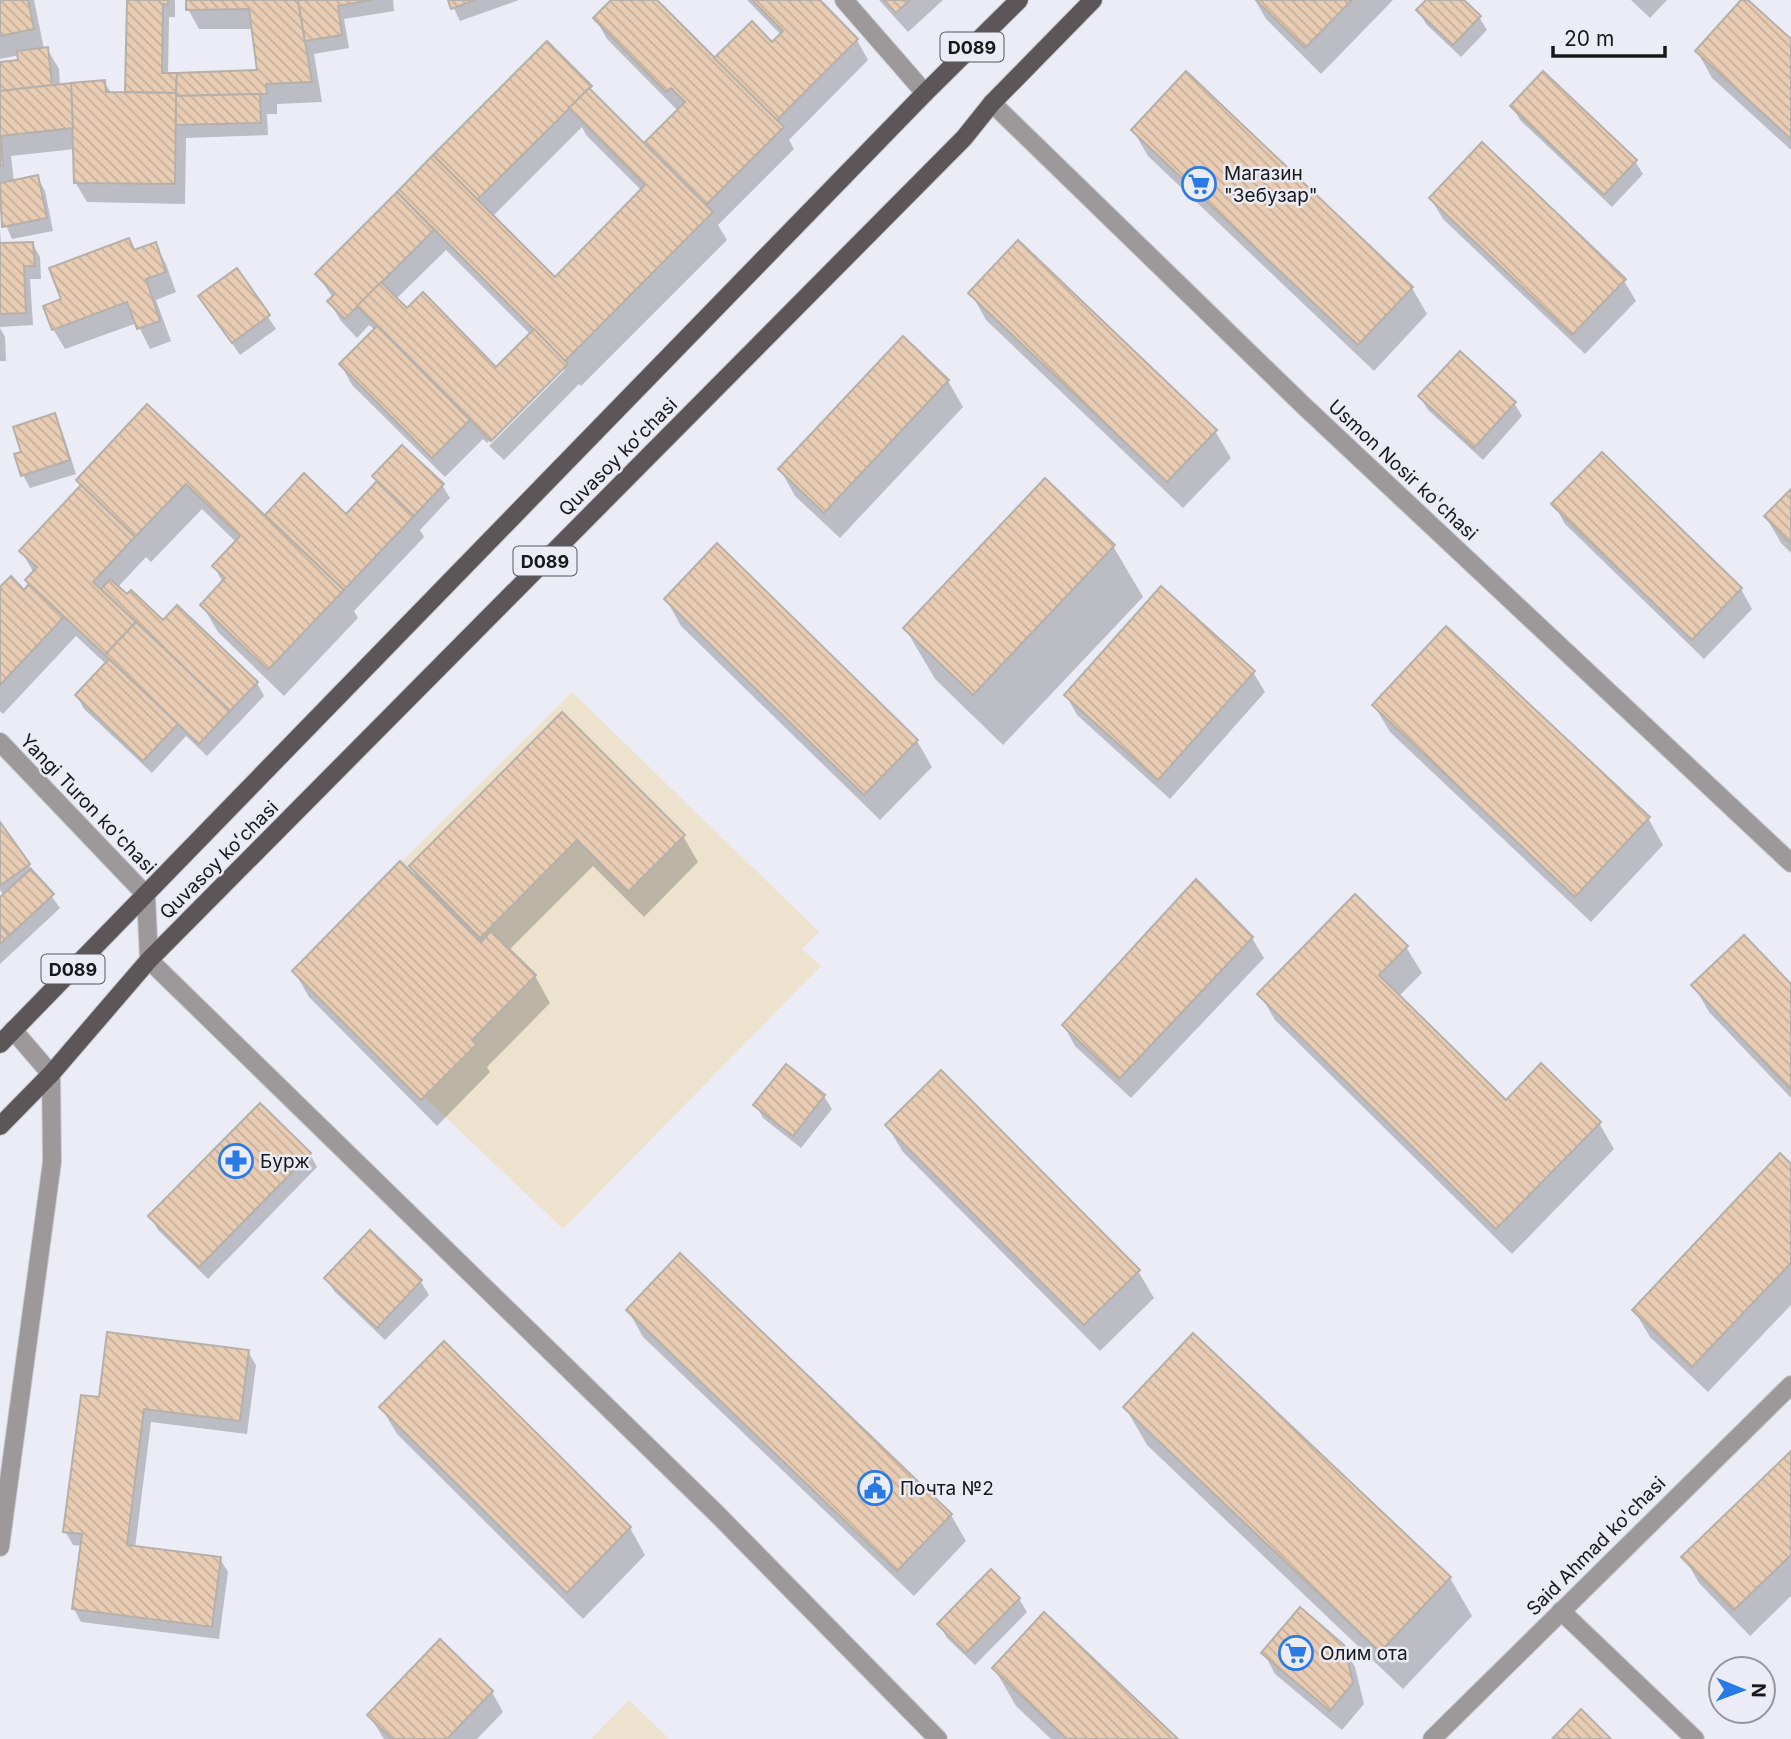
<svg xmlns="http://www.w3.org/2000/svg" width="1791" height="1739" font-family="Inter,sans-serif">
	<style>
		.education { fill: #ece2cd }
		.shadow { fill: #0003; fill-rule: evenodd }
		.building { fill: url(#building-back-hatch); stroke: #b6b0aa; stroke-width: 2 }
		.lines { fill: none; stroke-linecap: round; stroke-linejoin: round }
		.minor-casing { stroke: #c9cad2; stroke-width: 20 }
		.primary-casing { stroke: #c9cad2; stroke-width: 20 }
		.minor { stroke: #9d999b; stroke-width: 18 }
		.primary { stroke: #5c5659; stroke-width: 18 }
		.labels { text-anchor: middle; dominant-baseline: central; stroke-width: 5; stroke-linejoin: round; paint-order: stroke }
		.shield { fill: #ebecf5; stroke: #57585c; stroke-width: 2 }
		.shield-label { font-size: 18px; font-weight: bold; fill: #17181a }
		.poi-label { font-size: 19px; fill: #17181a; stroke: #ebecf5; text-anchor: start }
		.street-label { font-size: 19px; fill: #17181a; stroke: #ebecf5 }
	</style>
	<defs>
		<pattern id="building-back-hatch" width="6" height="6" patternUnits="userSpaceOnUse" patternTransform="scale(1.75)"><rect width="6" height="6" fill="#e8ccb3"/><path d="M-1 5l2 2M0 0l6 6M5-1l2 2" fill="none" stroke="#c6ae99"/></pattern>
	</defs>
	<rect width="100%" height="100%" fill="#ebecf5"/>
	<g class="education">
		<path d="M 572,692 L 819,932 L 802,949 L 821,966 L 563,1229 L 292,971 Z"/>
		<path d="M 629,1700 L 669,1739 L 591,1739 Z"/>
	</g>
	<g class="shadow">
		<path d="M 0,0 L 34,0 L 44,49 L 47,49 L 59,69 L 60,86 L 104,82 L 112,94 L 127,94 L 128,0 L 175,0 L 175,17 L 169,17 L 168,74 L 259,72 L 253,29 L 199,29 L 188,9 L 187,0 L 393,0 L 394,11 L 344,19 L 349,48 L 314,54 L 322,102 L 277,104 L 277,114 L 267,114 L 268,135 L 186,138 L 185,204 L 87,202 L 75,182 L 75,149 L 11,156 L 14,182 L 37,177 L 45,191 L 53,231 L 12,239 L 0,212 L 0,64 L 20,62 L 20,55 L 0,59 Z"/>
		<path d="M 450,0 L 519,0 L 460,21 Z"/>
		<path d="M 613,0 L 654,0 L 714,60 L 772,44 L 781,35 L 747,0 L 818,0 L 857,40 L 868,60 L 789,140 L 794,149 L 718,225 L 727,240 L 581,386 L 579,384 L 504,460 L 489,446 L 565,370 L 562,367 L 487,443 L 483,439 L 445,477 L 352,385 L 341,365 L 375,330 L 369,325 L 357,338 L 341,321 L 329,301 L 333,298 L 317,274 L 547,44 L 590,87 L 596,97 L 650,150 L 646,143 L 678,111 L 607,39 L 595,18 ZM 582,127 L 586,135 L 642,191 L 555,279 L 492,217 ZM 446,250 L 531,335 L 496,369 L 407,311 L 396,299 Z"/>
		<path d="M 879,0 L 943,0 L 908,32 Z"/>
		<path d="M 1255,0 L 1393,0 L 1321,74 L 1266,19 Z"/>
		<path d="M 1428,0 L 1461,0 L 1479,17 L 1487,30 L 1461,57 L 1426,24 L 1418,10 Z"/>
		<path d="M 1631,0 L 1667,0 L 1650,18 Z"/>
		<path d="M 1743,0 L 1791,42 L 1791,150 L 1712,78 L 1697,51 Z"/>
		<path d="M 1512,106 L 1635,161 L 1643,174 L 1612,207 L 1520,120 Z"/>
		<path d="M 1133,130 L 1412,288 L 1427,314 L 1374,371 L 1148,156 Z"/>
		<path d="M 1431,199 L 1624,281 L 1636,301 L 1585,354 L 1443,219 Z"/>
		<path d="M 0,229 L 1,245 L 32,243 L 40,257 L 41,279 L 30,279 L 33,325 L 0,327 Z"/>
		<path d="M 129,240 L 135,251 L 155,244 L 166,264 L 176,292 L 156,300 L 171,341 L 150,349 L 137,323 L 65,349 L 53,329 L 63,300 Z"/>
		<path d="M 236,270 L 276,329 L 240,355 L 200,296 Z"/>
		<path d="M 971,293 L 1215,431 L 1231,458 L 1183,508 L 986,320 Z"/>
		<path d="M 0,328 L 5,337 L 6,361 L 0,361 Z"/>
		<path d="M 948,381 L 963,407 L 840,538 L 795,496 L 780,469 Z"/>
		<path d="M 1420,397 L 1514,403 L 1522,416 L 1483,460 L 1428,410 Z"/>
		<path d="M 147,406 L 271,522 L 267,515 L 346,516 L 378,482 L 374,476 L 442,485 L 450,498 L 420,530 L 424,537 L 354,611 L 358,618 L 284,696 L 218,632 L 202,605 L 223,583 L 214,566 L 236,542 L 202,509 L 151,562 L 146,557 L 117,588 L 163,623 L 257,683 L 264,696 L 207,756 L 186,736 L 152,773 L 84,709 L 77,696 L 106,664 L 76,636 L 3,714 L 0,711 L 0,590 L 24,592 L 30,585 L 27,580 L 34,573 L 21,551 L 82,487 L 78,481 Z"/>
		<path d="M 54,415 L 61,428 L 76,474 L 30,488 L 23,475 L 23,453 Z"/>
		<path d="M 1791,492 L 1791,553 L 1781,543 L 1766,517 Z"/>
		<path d="M 1554,504 L 1741,589 L 1752,609 L 1704,659 L 1565,524 Z"/>
		<path d="M 1113,546 L 1143,597 L 1003,745 L 935,679 L 905,628 Z"/>
		<path d="M 666,599 L 917,741 L 932,767 L 880,820 L 681,626 Z"/>
		<path d="M 1253,672 L 1265,692 L 1170,799 L 1077,715 L 1066,695 Z"/>
		<path d="M 1374,705 L 1648,818 L 1663,845 L 1591,922 L 1390,732 Z"/>
		<path d="M 562,714 L 683,836 L 698,862 L 644,917 L 593,866 L 509,950 L 535,976 L 550,1003 L 487,1067 L 490,1072 L 437,1126 L 309,997 L 294,971 L 420,882 L 411,867 Z"/>
		<path d="M 0,825 L 60,908 L 0,964 L 0,900 L 4,896 L 0,890 Z"/>
		<path d="M 1196,882 L 1252,938 L 1264,958 L 1131,1098 L 1075,1046 L 1064,1026 Z"/>
		<path d="M 1406,947 L 1422,973 L 1398,997 L 1506,1102 L 1599,1123 L 1614,1149 L 1512,1254 L 1275,1020 L 1260,994 Z"/>
		<path d="M 1694,986 L 1791,987 L 1791,1098 L 1709,1012 Z"/>
		<path d="M 824,1096 L 832,1109 L 801,1148 L 763,1118 L 756,1105 Z"/>
		<path d="M 887,1126 L 1138,1271 L 1154,1298 L 1100,1351 L 903,1152 Z"/>
		<path d="M 310,1154 L 317,1167 L 208,1279 L 158,1230 L 151,1217 Z"/>
		<path d="M 1791,1166 L 1791,1305 L 1708,1392 L 1650,1337 L 1634,1310 Z"/>
		<path d="M 370,1233 L 421,1282 L 429,1295 L 385,1340 L 334,1291 L 327,1278 Z"/>
		<path d="M 628,1310 L 951,1515 L 966,1541 L 914,1596 L 643,1337 Z"/>
		<path d="M 444,1344 L 630,1528 L 645,1555 L 583,1619 L 397,1434 L 381,1407 Z"/>
		<path d="M 248,1352 L 256,1365 L 247,1434 L 151,1422 L 135,1548 L 220,1559 L 228,1572 L 219,1639 L 81,1622 L 74,1609 L 82,1546 L 73,1545 L 65,1531 L 101,1399 Z"/>
		<path d="M 1125,1407 L 1450,1578 L 1472,1616 L 1403,1689 L 1147,1445 Z"/>
		<path d="M 1791,1453 L 1791,1596 L 1750,1636 L 1699,1583 L 1684,1557 Z"/>
		<path d="M 991,1571 L 1019,1599 L 1027,1612 L 975,1665 L 947,1638 L 939,1624 Z"/>
		<path d="M 1343,1646 L 1355,1667 L 1364,1704 L 1342,1730 L 1275,1674 L 1264,1653 Z"/>
		<path d="M 994,1668 L 1176,1739 L 1051,1739 L 1016,1706 Z"/>
		<path d="M 492,1692 L 503,1712 L 477,1739 L 384,1739 L 369,1715 Z"/>
	</g>
	<g class="building">
		<path d="M 0,0 L 28,0 L 34,29 L 0,36 Z"/>
		<path d="M 127,0 L 168,0 L 168,5 L 163,4 L 162,73 L 177,73 L 176,93 L 125,92 Z"/>
		<path d="M 186,0 L 298,0 L 312,82 L 266,84 L 267,94 L 176,96 L 177,73 L 257,70 L 249,9 L 186,10 Z"/>
		<path d="M 298,0 L 372,0 L 338,6 L 342,35 L 305,41 Z"/>
		<path d="M 448,0 L 475,0 L 451,9 Z"/>
		<path d="M 611,0 L 657,0 L 784,127 L 706,205 L 644,143 L 685,102 L 671,88 L 666,92 L 593,18 Z"/>
		<path d="M 752,0 L 820,0 L 858,39 L 777,120 L 714,58 L 752,21 L 772,42 L 783,31 Z"/>
		<path d="M 884,0 L 910,0 L 896,13 Z"/>
		<path d="M 1256,0 L 1352,0 L 1305,48 Z"/>
		<path d="M 1426,0 L 1464,0 L 1481,16 L 1453,45 L 1416,10 Z"/>
		<path d="M 1741,0 L 1748,0 L 1791,39 L 1791,139 L 1695,51 Z"/>
		<path d="M 547,41 L 592,86 L 477,200 L 433,155 Z"/>
		<path d="M 48,47 L 52,85 L 0,91 L 0,62 L 18,60 L 17,51 Z"/>
		<path d="M 1186,71 L 1413,287 L 1358,345 L 1131,130 Z"/>
		<path d="M 1543,71 L 1637,160 L 1604,195 L 1510,106 Z"/>
		<path d="M 105,80 L 106,92 L 176,93 L 175,184 L 74,183 L 71,83 Z"/>
		<path d="M 71,83 L 73,128 L 1,136 L 3,165 L 0,166 L 0,91 Z"/>
		<path d="M 589,88 L 713,212 L 565,361 L 397,192 L 433,155 L 555,277 L 645,185 L 569,108 Z"/>
		<path d="M 260,94 L 261,123 L 176,125 L 176,96 Z"/>
		<path d="M 1482,142 L 1626,279 L 1572,335 L 1429,198 Z"/>
		<path d="M 38,175 L 47,218 L 2,227 L 0,183 Z"/>
		<path d="M 397,192 L 434,230 L 345,319 L 327,301 L 335,294 L 315,274 Z"/>
		<path d="M 129,238 L 134,250 L 156,242 L 166,272 L 146,279 L 160,321 L 137,329 L 127,302 L 52,330 L 43,306 L 61,299 L 49,268 Z"/>
		<path d="M 1018,240 L 1217,430 L 1167,482 L 968,293 Z"/>
		<path d="M 33,242 L 35,266 L 24,266 L 26,313 L 0,314 L 0,243 Z"/>
		<path d="M 237,268 L 270,315 L 232,343 L 198,296 Z"/>
		<path d="M 381,282 L 407,308 L 423,292 L 496,367 L 534,329 L 568,364 L 491,441 L 357,306 Z"/>
		<path d="M 377,326 L 470,420 L 432,458 L 339,364 Z"/>
		<path d="M 903,336 L 949,380 L 824,513 L 778,469 Z"/>
		<path d="M 1460,351 L 1516,402 L 1474,448 L 1418,396 Z"/>
		<path d="M 147,404 L 344,590 L 268,670 L 200,605 L 225,578 L 212,566 L 240,536 L 186,484 L 135,537 L 76,480 Z"/>
		<path d="M 55,413 L 70,460 L 21,476 L 14,454 L 21,452 L 13,427 Z"/>
		<path d="M 402,445 L 444,484 L 414,516 L 372,476 Z"/>
		<path d="M 1602,452 L 1742,588 L 1692,640 L 1551,504 Z"/>
		<path d="M 304,473 L 346,514 L 377,481 L 414,516 L 344,590 L 265,515 Z"/>
		<path d="M 1045,478 L 1115,545 L 973,695 L 903,628 Z"/>
		<path d="M 81,485 L 135,537 L 93,582 L 136,622 L 105,655 L 25,580 L 37,567 L 19,551 Z"/>
		<path d="M 1791,489 L 1791,544 L 1764,516 Z"/>
		<path d="M 717,543 L 918,740 L 864,795 L 664,599 Z"/>
		<path d="M 11,576 L 24,590 L 29,584 L 64,617 L 0,685 L 0,587 Z"/>
		<path d="M 110,579 L 127,594 L 131,590 L 163,620 L 177,605 L 258,682 L 230,711 L 101,589 Z"/>
		<path d="M 1161,586 L 1255,671 L 1158,780 L 1064,695 Z"/>
		<path d="M 136,622 L 230,711 L 199,744 L 105,655 Z"/>
		<path d="M 1446,626 L 1650,817 L 1575,897 L 1372,705 Z"/>
		<path d="M 109,659 L 178,724 L 143,761 L 75,695 Z"/>
		<path d="M 562,712 L 685,835 L 628,892 L 577,840 L 480,938 L 409,866 Z"/>
		<path d="M 0,822 L 30,864 L 0,886 Z"/>
		<path d="M 400,861 L 481,942 L 491,931 L 536,975 L 472,1040 L 476,1045 L 421,1100 L 292,971 Z"/>
		<path d="M 31,869 L 54,894 L 9,936 L 0,925 L 0,897 Z"/>
		<path d="M 1196,879 L 1253,937 L 1119,1079 L 1062,1025 Z"/>
		<path d="M 1355,894 L 1408,946 L 1379,975 L 1506,1100 L 1541,1063 L 1601,1122 L 1496,1229 L 1257,994 Z"/>
		<path d="M 0,925 L 9,936 L 0,944 Z"/>
		<path d="M 1744,935 L 1791,984 L 1791,1090 L 1691,985 Z"/>
		<path d="M 786,1064 L 825,1095 L 793,1136 L 753,1105 Z"/>
		<path d="M 941,1070 L 1140,1270 L 1084,1325 L 885,1125 Z"/>
		<path d="M 260,1103 L 311,1153 L 199,1267 L 148,1216 Z"/>
		<path d="M 1780,1153 L 1791,1164 L 1791,1263 L 1692,1367 L 1632,1310 Z"/>
		<path d="M 370,1230 L 422,1280 L 377,1328 L 324,1278 Z"/>
		<path d="M 680,1253 L 952,1514 L 897,1571 L 626,1310 Z"/>
		<path d="M 107,1332 L 249,1350 L 240,1421 L 144,1409 L 127,1545 L 221,1557 L 212,1627 L 72,1609 L 82,1534 L 63,1532 L 81,1395 L 99,1397 Z"/>
		<path d="M 1193,1333 L 1451,1577 L 1380,1652 L 1123,1407 Z"/>
		<path d="M 444,1341 L 631,1527 L 567,1593 L 379,1407 Z"/>
		<path d="M 1791,1451 L 1791,1555 L 1734,1610 L 1681,1557 Z"/>
		<path d="M 991,1569 L 1020,1598 L 966,1653 L 937,1624 Z"/>
		<path d="M 1300,1607 L 1344,1645 L 1353,1683 L 1330,1711 L 1261,1653 Z"/>
		<path d="M 1044,1612 L 1178,1739 L 1067,1739 L 992,1668 Z"/>
		<path d="M 440,1639 L 493,1691 L 447,1739 L 392,1739 L 367,1715 Z"/>
		<path d="M 1581,1709 L 1611,1739 L 1552,1739 Z"/>
	</g>
	<g class="lines">
		<g class="minor-casing">
			<g id="minor">
				<path d="M 844,0 L 925,93"/>
				<path d="M 992,103 L 1304,406 L 1791,863"/>
				<path d="M 0,742 L 146,895 L 149,960 L 717,1514 L 938,1739"/>
				<path d="M 0,1547 L 52,1162 L 51,1074 L 13,1030"/>
				<path d="M 1561,1611 L 1695,1739"/>
				<path d="M 1432,1739 L 1791,1385"/>
			</g>
		</g>
		<g class="primary-casing">
			<g id="primary">
				<path d="M 0,1044 L 925,93 L 1019,0"/>
				<path d="M 0,1126 L 51,1074 L 149,960 L 964,138 L 992,103 L 1093,0"/>
			</g>
		</g>
		<use href="#minor" class="minor"/>
		<use href="#primary" class="primary"/>
	</g>
	<defs>
		<g id="supermarket-ring" transform="scale(1.75)"><circle r="9.5" fill="#ebecf5" stroke="#297ae5" stroke-width="1.5"/><path d="M-6-5.5h2.5l.6 2H6L4.5 2H-2.5L-4.4-4H-6ZM-1.5 3.2a1.3 1.3 0 1 0 .1 0ZM3 3.2a1.3 1.3 0 1 0 .1 0Z" fill="#297ae5"/></g>
		<g id="pharmacy-ring" transform="scale(1.75)"><circle r="9.5" fill="#ebecf5" stroke="#297ae5" stroke-width="1.5"/><path d="M-2-6h4v4h4v4h-4v4h-4v-4h-4v-4h4Z" fill="#297ae5"/></g>
		<g id="civic-ring" transform="scale(1.75)"><circle r="9.5" fill="#ebecf5" stroke="#297ae5" stroke-width="1.5"/><path d="M-.6-6.5H3V-4.5H.6V-3L4-1V1h2V6H-6V1h2V-1L-.6-3ZM-1.2 2.5V6h2.4V2.5Z" fill="#297ae5"/></g>
	</defs>
	<g fill-rule="evenodd">
		<use href="#supermarket-ring" x="1199" y="184"/>
		<use href="#pharmacy-ring" x="236" y="1161"/>
		<use href="#civic-ring" x="875" y="1488"/>
		<use href="#supermarket-ring" x="1296" y="1653"/>
	</g>
	<g class="labels">
		<g class="shield">
			<rect x="940.5" y="32.5" width="63" height="29" rx="5"/>
			<rect x="513.5" y="546.5" width="63" height="29" rx="5"/>
			<rect x="41.5" y="954.5" width="63" height="29" rx="5"/>
		</g>
		<g class="shield-label">
			<text x="972" y="47">D089</text>
			<text x="545" y="561">D089</text>
			<text x="73" y="969">D089</text>
		</g>
		<g class="poi-label">
			<text x="1224" y="173">Магазин<tspan x="1224" dy="22">"Зебузар"</tspan></text>
			<text x="260" y="1161">Бурж</text>
			<text x="900" y="1488">Почта №2</text>
			<text x="1320" y="1653">Олим ота</text>
		</g>
		<g class="street-label">
			<text transform="translate(618 457) rotate(-45)">Quvasoy koʻchasi</text>
			<text transform="translate(1403 470) rotate(43)">Usmon Nosir ko'chasi</text>
			<text transform="translate(88 804) rotate(46)">Yangi Turon ko'chasi</text>
			<text transform="translate(219 860) rotate(-45)">Quvasoy koʻchasi</text>
			<text transform="translate(1596 1546) rotate(-45)">Said Ahmad ko'chasi</text>
		</g>
	</g>
	<g transform="translate(1742 1690) rotate(91)"><circle r="33" fill="#ebecf5" stroke="#96979d" stroke-width="2"/>
	<path d="M0-5L12 26L0 18L-12 26Z" fill="#297ae5"/>
	<text y="-10" font-size="19" font-weight="bold" text-anchor="middle" fill="#17181a">N</text>
	</g>
	<path d="M1553 46v10h112v-10" fill="none" stroke="#17181a" stroke-width="3.5"/>
	<text x="1564" y="46" font-size="21" fill="#17181a" stroke="#ebecf5" stroke-width="5" paint-order="stroke">20 m</text>
</svg>
